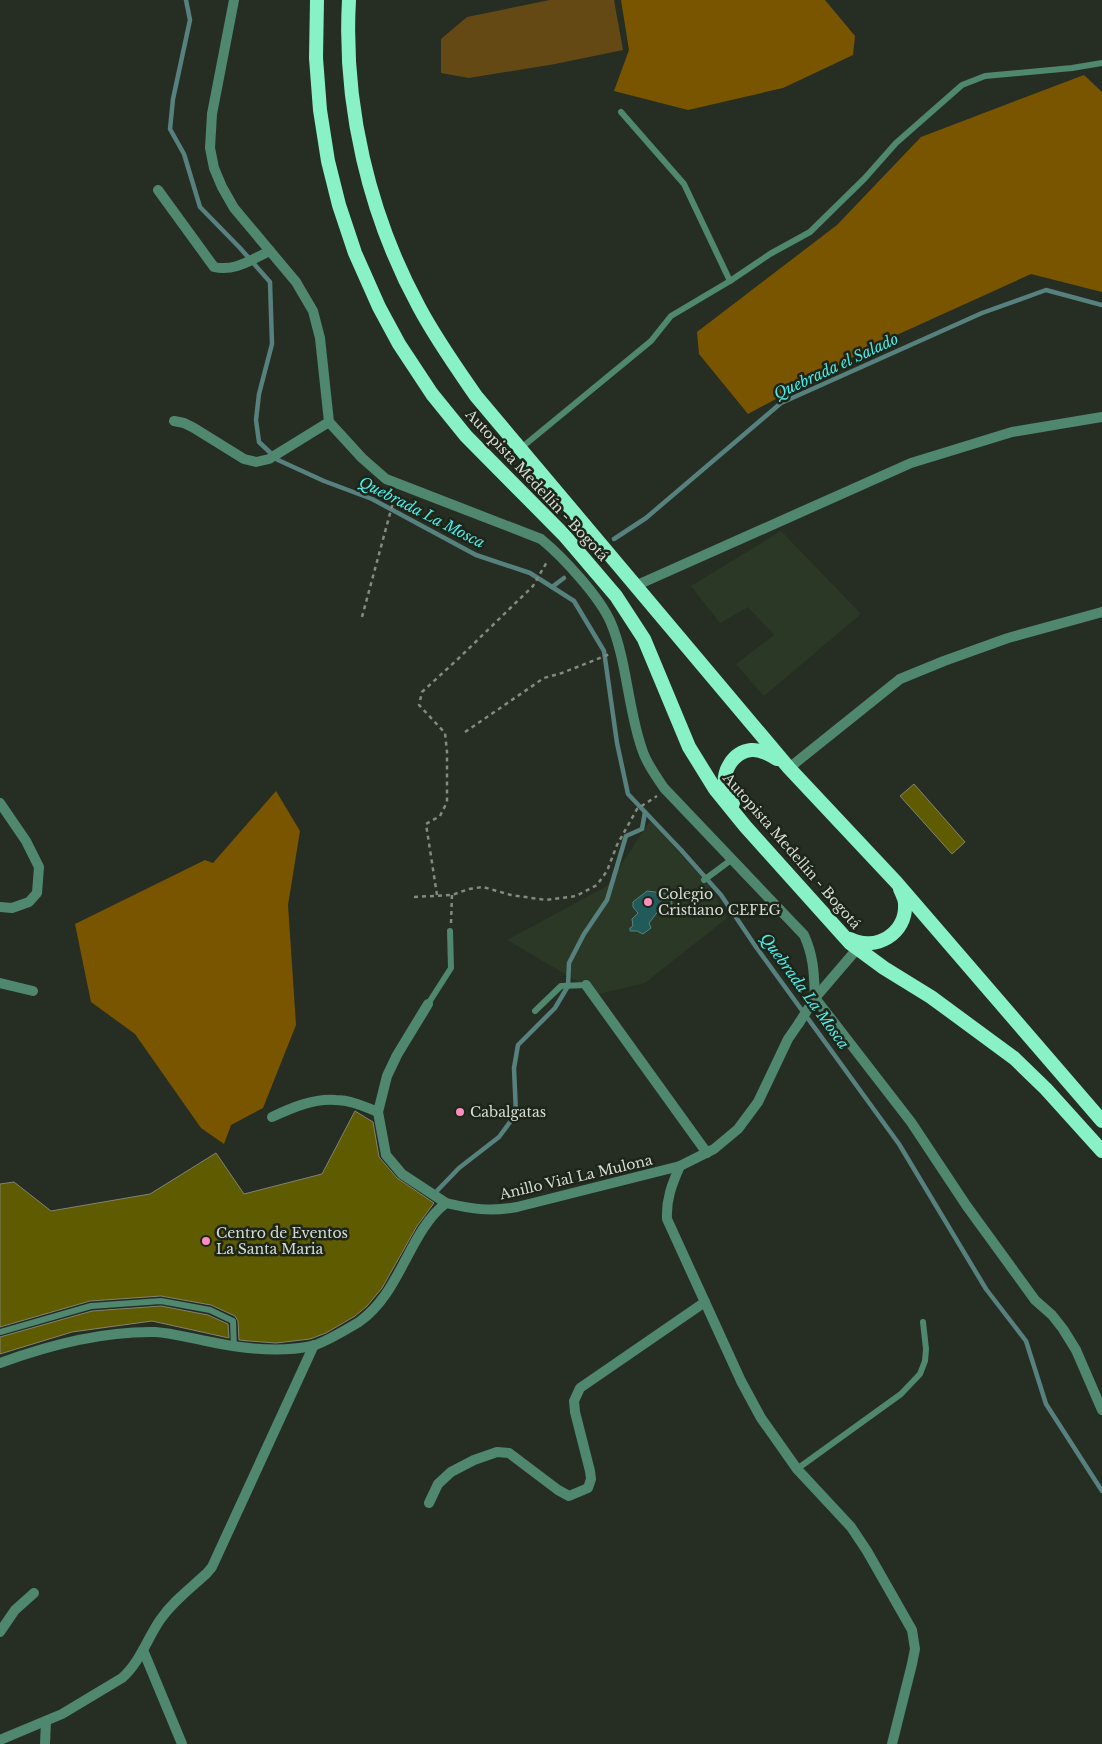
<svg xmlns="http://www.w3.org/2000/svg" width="1102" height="1744" font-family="'Libre Baskerville',serif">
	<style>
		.built { fill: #2c3826 }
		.green { fill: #644914 }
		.forest { fill: #7a5500 }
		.water { fill: #205a59; stroke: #57817e }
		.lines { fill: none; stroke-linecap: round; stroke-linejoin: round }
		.stream { stroke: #57817e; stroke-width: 4.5 }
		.building { fill: #5e5b00; stroke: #828372 }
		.path { stroke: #838a80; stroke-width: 2.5; stroke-dasharray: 4 4; stroke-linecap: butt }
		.service { stroke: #4f886f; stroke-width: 6 }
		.minor { stroke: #4f886f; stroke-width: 10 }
		.tertiary { stroke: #4f886f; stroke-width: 10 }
		.trunk { stroke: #88f1c6; stroke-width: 14 }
		.poi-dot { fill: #fe8ebd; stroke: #1d2519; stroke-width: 2 }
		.labels { text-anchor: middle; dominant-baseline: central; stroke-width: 5; stroke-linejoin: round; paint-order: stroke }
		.street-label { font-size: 14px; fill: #d7ddd5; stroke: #1d2519 }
		.poi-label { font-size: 14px; fill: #d7ddd5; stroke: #1d2519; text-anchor: start }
		.water-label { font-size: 15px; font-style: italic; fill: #4debe8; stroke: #1d2519 }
	</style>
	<rect width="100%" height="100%" fill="#262e23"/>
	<g class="built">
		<path d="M 781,531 L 861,614 L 764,696 L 736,664 L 774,635 L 748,607 L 720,623 L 691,586 Z"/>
		<path d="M 650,821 L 708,884 L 727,918 L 645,983 L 599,994 L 507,940 L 607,886 Z"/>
	</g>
	<path class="green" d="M 550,0 L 614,0 L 623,50 L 555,64 L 469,78 L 441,73 L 441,39 L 467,17 Z"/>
	<g class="forest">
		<path d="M 621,0 L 825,0 L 855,36 L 853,55 L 783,88 L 688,110 L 614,91 L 629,50 Z"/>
		<path d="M 1084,75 L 1102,92 L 1102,292 L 1031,274 L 879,343 L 748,414 L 699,354 L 697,332 L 837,225 L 921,137 Z"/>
		<path d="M 276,791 L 300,831 L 288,905 L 296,1025 L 263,1108 L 231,1125 L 224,1144 L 201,1128 L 135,1034 L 91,1002 L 75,924 L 205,860 L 213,863 Z"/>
	</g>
	<path class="water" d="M 647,891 L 671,894 L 672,904 L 663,905 L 649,923 L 651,928 L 643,934 L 637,931 L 630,931 L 630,928 L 633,926 L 632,919 L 638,913 L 633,907 L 633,902 Z"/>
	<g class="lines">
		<g class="stream">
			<path d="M 186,0 L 190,20 L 173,99 L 170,129 L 184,154 L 200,207 L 240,248 L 270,282 L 272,344 L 259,394 L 256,420 L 259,442 L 278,460 L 324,481 L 372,499 L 476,555 L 530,573 L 574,601 L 604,651 L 617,743 L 628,794 L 681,850 L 721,895 L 756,947 L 899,1144 L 986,1289 L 1026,1341 L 1046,1404 L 1102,1491"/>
			<path d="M 614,539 L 646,518 L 781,403 L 982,313 L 1046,290 L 1102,305"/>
			<path d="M 552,587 L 564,578"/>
			<path d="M 433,1195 L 459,1168 L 499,1137 L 516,1114 L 514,1068 L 518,1045 L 555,1008 L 568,986 L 569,963 L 584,934 L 607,900 L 626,836 L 642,829 L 645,812"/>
		</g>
	</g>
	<g class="building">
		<path d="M 914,784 L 965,842 L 952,854 L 900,796 Z"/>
		<path d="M 355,1111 L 373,1122 L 379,1157 L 397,1178 L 434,1203 L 417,1226 L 382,1288 L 367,1306 L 355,1316 L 326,1333 L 310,1339 L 276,1343 L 249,1341 L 239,1340 L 238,1321 L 235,1316 L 211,1305 L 161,1296 L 90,1301 L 0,1327 L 0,1184 L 14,1182 L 51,1211 L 150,1194 L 216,1153 L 244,1194 L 322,1174 Z"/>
		<path d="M 161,1306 L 208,1315 L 228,1324 L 229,1338 L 152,1321 L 72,1332 L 0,1354 L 0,1337 L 92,1311 Z"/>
	</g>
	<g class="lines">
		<g class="path">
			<path d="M 362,617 L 395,495"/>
			<path d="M 465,732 L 544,678 L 562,673 L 610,654"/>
			<path d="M 437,895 L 426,824 L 440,816 L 447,802 L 447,752 L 445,733 L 419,705 L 422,692 L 459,658 L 533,586 L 548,560"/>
			<path d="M 414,897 L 452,895 L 469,889 L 483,887 L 511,895 L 546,900 L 576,896 L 597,885 L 607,871 L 617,845 L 637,809 L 657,796"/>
			<path d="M 451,923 L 452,895"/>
		</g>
		<g class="service">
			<path d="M 730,281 L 770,254 L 810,232 L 865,178 L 896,143 L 962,85 L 985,76 L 1072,68 L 1102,63"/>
			<path d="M 521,448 L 651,341 L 671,316 L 730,281 L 684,184 L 621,112"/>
			<path d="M 704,880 L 731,860"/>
			<path d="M 428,1004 L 451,968 L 450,931"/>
			<path d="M 535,1011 L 561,986 L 586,985"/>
			<path d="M 0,1332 L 91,1306 L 161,1301 L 210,1310 L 233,1321 L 234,1347"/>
			<path d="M 797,1469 L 901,1394 L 920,1374 L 925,1361 L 926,1349 L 923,1322"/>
		</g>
		<g class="minor">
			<path d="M 158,190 L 214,267 C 235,272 252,259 270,251"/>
			<path d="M 174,421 L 184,423 L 194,428 L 244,459 L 256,462 L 269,459 L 329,422"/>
			<path d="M 635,586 L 911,463 L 1012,432 L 1102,417"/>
			<path d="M 789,768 L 900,679 L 944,661 L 1008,638 L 1102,612"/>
			<path d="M 0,803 L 26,841 L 39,867 L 37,893 L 29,902 L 12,908 L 0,907"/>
			<path d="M 0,983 L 33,991"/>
			<path d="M 586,985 L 707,1153"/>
			<path d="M 428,1004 L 397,1055 L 387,1076 L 378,1112 L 386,1155 L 402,1174 L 446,1203"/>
			<path d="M 799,1023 L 815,998 L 857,949"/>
			<path d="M 272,1117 C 291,1108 314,1098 336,1100 C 351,1100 365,1107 378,1112"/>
			<path d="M 680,1166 C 672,1184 666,1199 667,1219 L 741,1381 L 761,1418 L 797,1469 L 851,1527 L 867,1551 L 912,1630 L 915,1649 L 912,1664 L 892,1744"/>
			<path d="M 429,1503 L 438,1484 L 451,1472 L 474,1460 L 497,1452 L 509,1453 L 558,1490 L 569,1496 L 588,1488 L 591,1479 L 590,1471 L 575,1412 L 574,1401 L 580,1388 L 705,1302"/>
			<path d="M 0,1632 L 15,1610 L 34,1593"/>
			<path d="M 143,1650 L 182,1744"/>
			<path d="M 0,1740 L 62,1714 L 122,1678 C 140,1662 147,1639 160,1620 C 173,1601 191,1588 207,1573 L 212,1567 L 314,1345"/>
			<path d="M 45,1744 L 46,1721"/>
		</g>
		<g class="tertiary">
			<path d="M 234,0 L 212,114 L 210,148 L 214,168 L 222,187 L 234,208 L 296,282 L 313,311 L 320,338 L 329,422 L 362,458 L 386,479 L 541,539 C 563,557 600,597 611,623 C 627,661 628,710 642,749 C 646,763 656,776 664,788 L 804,935 C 814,957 814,974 815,998 L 911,1122 L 966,1205 L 1035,1300 L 1052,1315 L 1063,1329 L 1076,1350 L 1102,1410"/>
			<path d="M 0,1363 C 49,1345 102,1331 155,1332 C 173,1333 193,1339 211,1342 C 244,1349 278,1353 312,1346 C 324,1343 349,1328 359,1322 C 401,1293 409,1231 446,1203 C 472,1209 490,1212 517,1207 L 680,1166 L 714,1149 L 738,1129 L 758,1102 L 788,1039 L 799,1023"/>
		</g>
		<g class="trunk">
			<path d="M 317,0 L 316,58 L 320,110 L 328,161 L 339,205 L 355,253 L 379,307 L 399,344 L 432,394 L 466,436 L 564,535 L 616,596 L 644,639 L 689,747 L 715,789 L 745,826 L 850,943 L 884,968 L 931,997 L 1014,1058 L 1046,1089 L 1102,1151"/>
			<path d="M 349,0 C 343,105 369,215 419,307 C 436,339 456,367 476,396 L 789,768 L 896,882 L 1102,1121"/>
			<path d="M 733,803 C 730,799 727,794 726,789 C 721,772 733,752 751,750 C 760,749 769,754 777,759"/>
			<path d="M 850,939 C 875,952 907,934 905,904 C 905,899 902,894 900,889"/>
		</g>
	</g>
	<g class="poi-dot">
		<circle cx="648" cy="902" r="5"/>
		<circle cx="460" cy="1112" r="5"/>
		<circle cx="206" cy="1241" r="5"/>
	</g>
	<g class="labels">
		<g class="street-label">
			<text transform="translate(537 485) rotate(47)">Autopista Medellín - Bogotá</text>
			<text transform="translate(792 851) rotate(49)">Autopista Medellín - Bogotá</text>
			<text transform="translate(576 1177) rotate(-13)">Anillo Vial La Mulona</text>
		</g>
		<g class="poi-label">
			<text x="658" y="894">Colegio<tspan x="658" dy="16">Cristiano CEFEG</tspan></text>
			<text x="470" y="1112">Cabalgatas</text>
			<text x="216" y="1233">Centro de Eventos<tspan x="216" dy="16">La Santa Maria</tspan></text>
		</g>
		<g class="water-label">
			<text transform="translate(836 366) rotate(-25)">Quebrada el Salado</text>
			<text transform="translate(422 512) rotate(27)">Quebrada La Mosca</text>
			<text transform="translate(805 991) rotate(54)">Quebrada La Mosca</text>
		</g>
	</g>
</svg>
